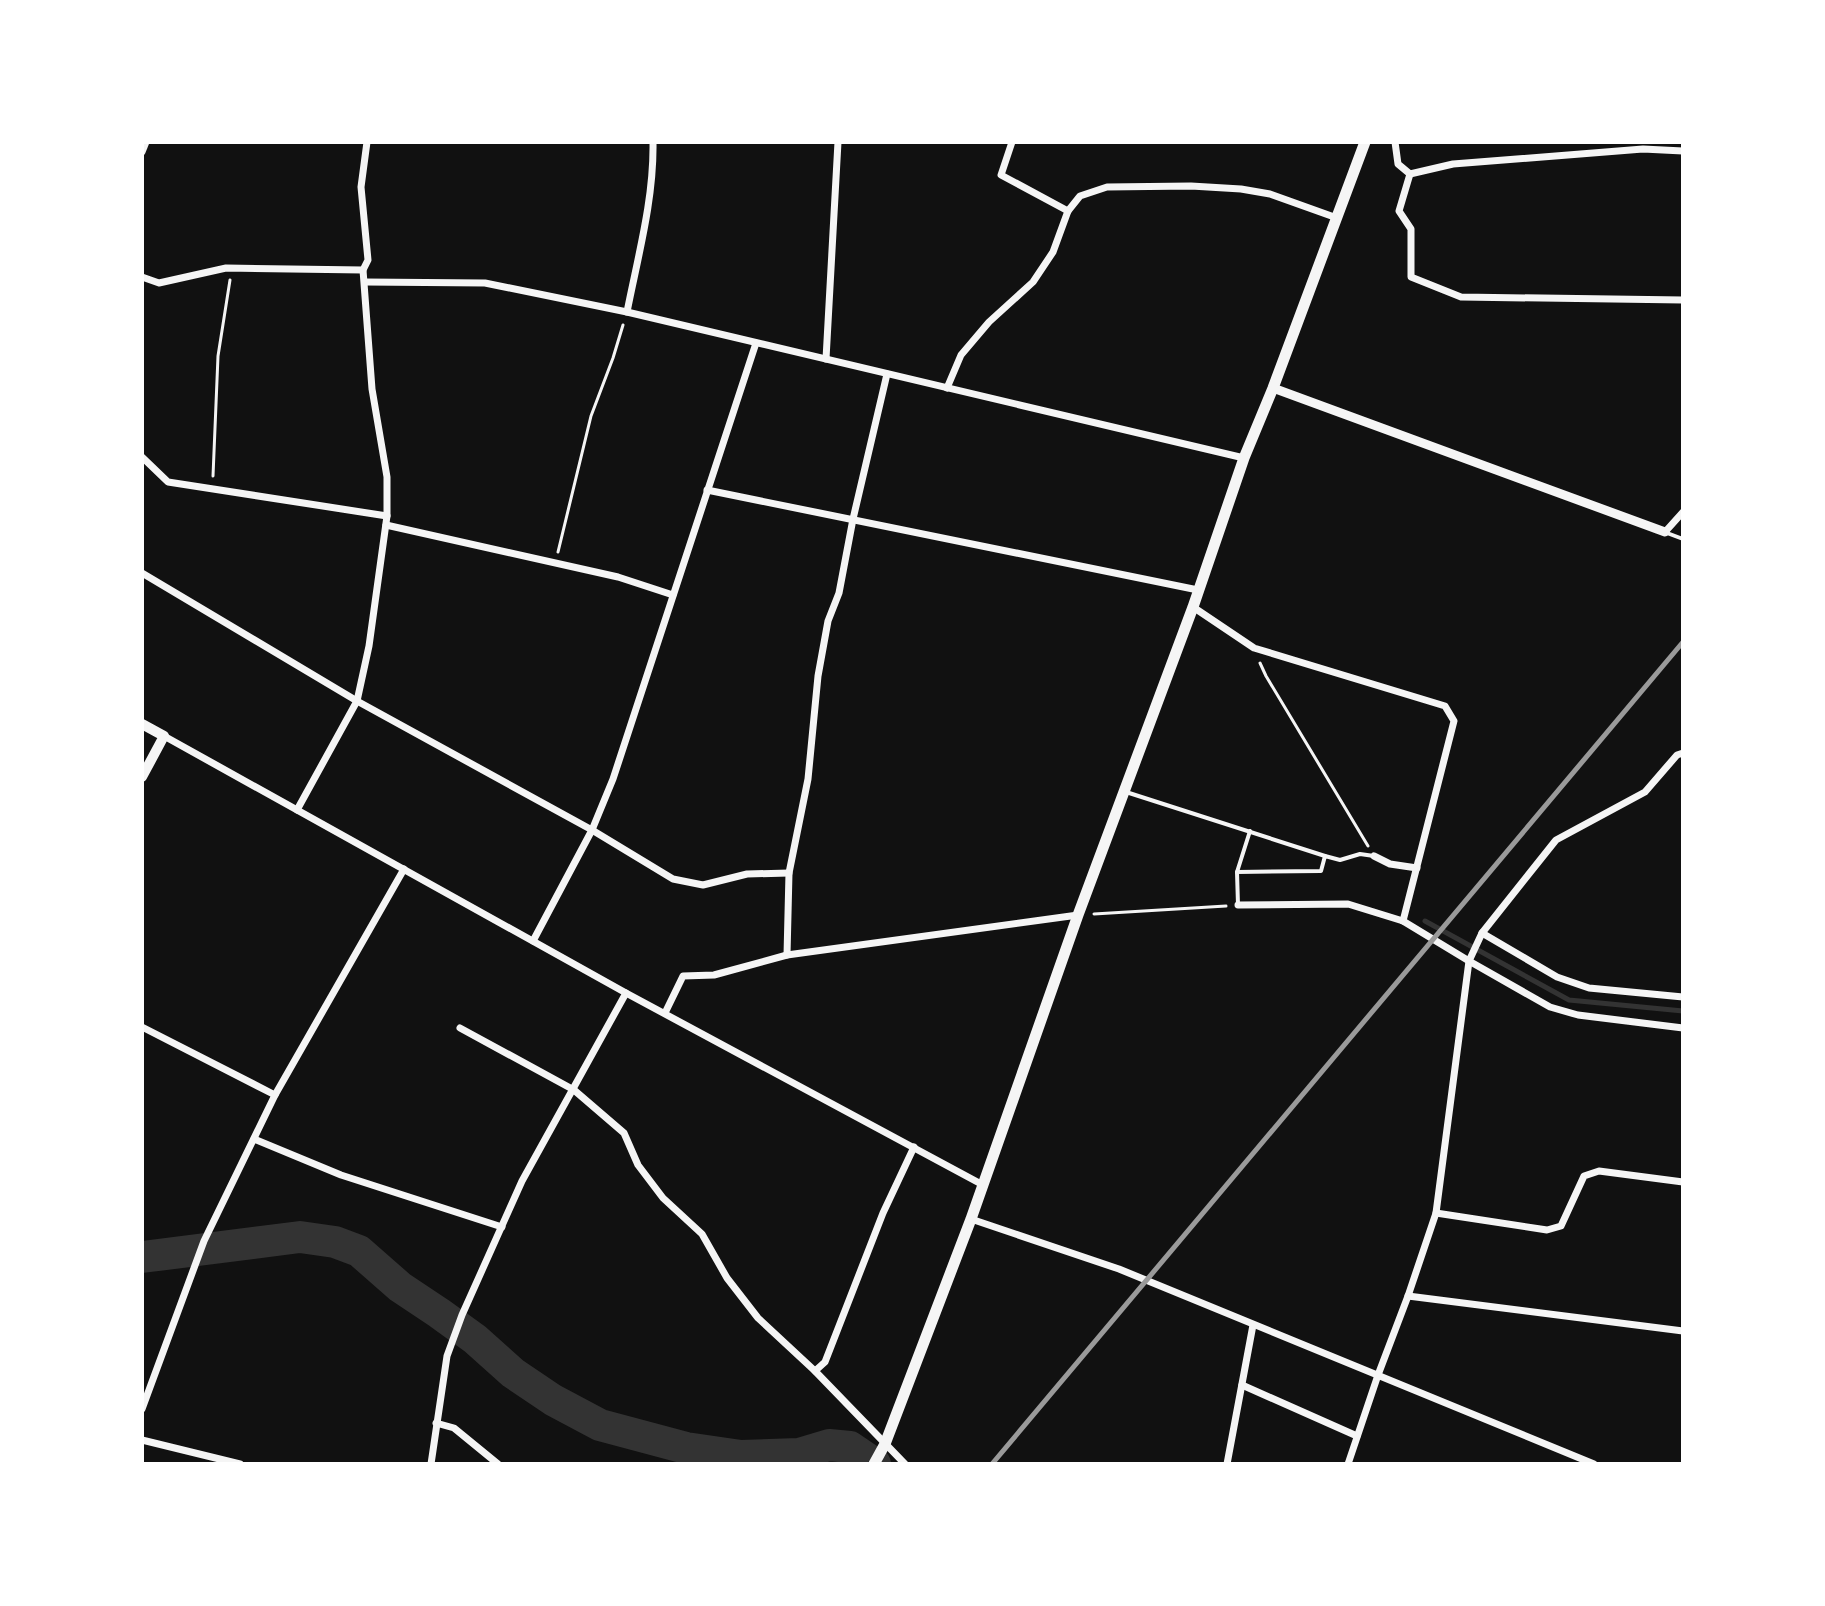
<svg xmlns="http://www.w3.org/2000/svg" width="1825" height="1606" font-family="Roboto,sans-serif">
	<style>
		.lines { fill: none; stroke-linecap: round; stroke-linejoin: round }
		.stream { stroke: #333; stroke-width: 5 }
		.river { stroke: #333; stroke-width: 32 }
		.path { stroke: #f5f5f5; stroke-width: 3 }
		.service { stroke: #f5f5f5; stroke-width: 4 }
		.minor { stroke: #f5f5f5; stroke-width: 7 }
		.tertiary { stroke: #f5f5f5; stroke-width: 9 }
		.secondary { stroke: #f5f5f5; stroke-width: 10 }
		.primary { stroke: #f5f5f5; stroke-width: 11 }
		.rail { stroke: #9a9a9a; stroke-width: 5 }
	</style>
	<rect width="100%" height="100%" fill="#111"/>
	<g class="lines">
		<path class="stream" d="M 1425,921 L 1569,1000 L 1683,1011"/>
		<path class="river" d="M 142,1257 L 300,1237 L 335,1242 L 359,1251 L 400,1287 L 439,1313 L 475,1339 L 513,1373 L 553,1400 L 600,1425 L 686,1448 L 741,1456 L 799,1454 L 829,1445 L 850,1447 L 875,1464"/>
		<g class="path">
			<path d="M 213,476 L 218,356 L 230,280"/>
			<path d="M 558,552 L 591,416 L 613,358 L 623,325"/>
			<path d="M 1260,663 L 1266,676 L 1368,846"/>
			<path d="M 1094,914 L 1226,906"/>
		</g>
		<g class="service">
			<path d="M 1667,533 L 1683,539"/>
			<path d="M 1126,792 L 1325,856"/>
			<path d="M 1237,872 L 1321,871 L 1325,856 L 1340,860 L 1360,854 L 1374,856"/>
			<path d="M 1238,905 L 1237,872 L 1250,831"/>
		</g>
		<g class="minor">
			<path d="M 1012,142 L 1001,175 L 1068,211"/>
			<path d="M 1395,142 L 1398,164 L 1410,174"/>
			<path d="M 142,152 L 146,142"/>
			<path d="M 1410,174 L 1399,211 L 1411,229 L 1411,277 L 1461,297 L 1683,300"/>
			<path d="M 1410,174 L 1453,164 L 1643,149 L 1683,151"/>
			<path d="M 142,277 L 159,283 L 226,268 L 363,270"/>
			<path d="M 365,282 L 485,283 L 627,312 L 1244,458"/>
			<path d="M 627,312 C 638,256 654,199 653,142"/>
			<path d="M 826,359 L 838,142"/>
			<path d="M 947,388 L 961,355 L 989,322 L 1033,282 L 1053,252 L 1068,211 L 1080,196 L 1107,187 L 1191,186 L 1241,189 L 1270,194 L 1337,218"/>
			<path d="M 142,457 L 168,482 L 387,516"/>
			<path d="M 707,490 L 1198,590"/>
			<path d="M 386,525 L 618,577 L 673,595"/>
			<path d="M 1665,532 L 1683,512"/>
			<path d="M 142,573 L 357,701 L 592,830 L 673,879 L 703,885 L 747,874 L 789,873"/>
			<path d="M 1193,607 L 1254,648 L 1445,706 L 1454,721 L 1403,921"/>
			<path d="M 164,736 L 626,993 L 983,1185"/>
			<path d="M 297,810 L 357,701 L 369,646 L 387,516 L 387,477 L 372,389 L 363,270 L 368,260 L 361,187 L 367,142"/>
			<path d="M 1374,856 L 1390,864 L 1417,868"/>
			<path d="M 1238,905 L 1348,904 L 1403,921 L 1469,961 L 1550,1007 L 1578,1015 L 1683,1028"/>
			<path d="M 1482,933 L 1557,977 L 1589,988 L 1683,997"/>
			<path d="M 533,941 L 592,830 L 613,779 L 756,343"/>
			<path d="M 787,955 L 789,873 L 808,779 L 818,676 L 828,621 L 839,593 L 853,519 L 887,374"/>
			<path d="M 665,1013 L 683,976 L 714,975 L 787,955 L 1078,915"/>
			<path d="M 142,1027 L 275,1095"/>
			<path d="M 460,1028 L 574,1090 L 624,1133 L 638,1165 L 663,1198 L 702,1234 L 727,1278 L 758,1318 L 815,1371 L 905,1464"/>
			<path d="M 254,1139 L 341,1175 L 502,1227"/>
			<path d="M 1436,1213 L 1547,1230 L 1561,1226 L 1584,1176 L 1599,1171 L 1683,1182"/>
			<path d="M 971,1219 L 1119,1269 L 1594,1464"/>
			<path d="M 1408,1296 L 1683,1331"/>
			<path d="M 815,1371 L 825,1362 L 883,1213 L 914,1147"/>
			<path d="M 1242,1385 L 1357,1436"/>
			<path d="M 142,1409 L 204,1241 L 275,1095 L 404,869"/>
			<path d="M 436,1423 L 454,1428 L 498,1464"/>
			<path d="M 142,1440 L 240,1464"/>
			<path d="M 431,1464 L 447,1356 L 462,1315 L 522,1181 L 626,993"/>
			<path d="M 1227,1464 L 1253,1325"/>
			<path d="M 1348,1464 L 1378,1375 L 1408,1296 L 1436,1213 L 1469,961 L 1482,933 L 1556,840 L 1645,792 L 1677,755 L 1683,753"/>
		</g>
		<path class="tertiary" d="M 1273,388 L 1665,532"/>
		<path class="secondary" d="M 142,724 L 164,736 L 142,777"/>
		<path class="primary" d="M 874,1464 L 885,1444 L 971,1219 L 1078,915 L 1193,607 L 1244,458 L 1273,388 L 1365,142"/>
		<path class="rail" d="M 992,1464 L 1683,642"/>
	</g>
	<rect width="1825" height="1606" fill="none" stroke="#ffffff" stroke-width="288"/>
</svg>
